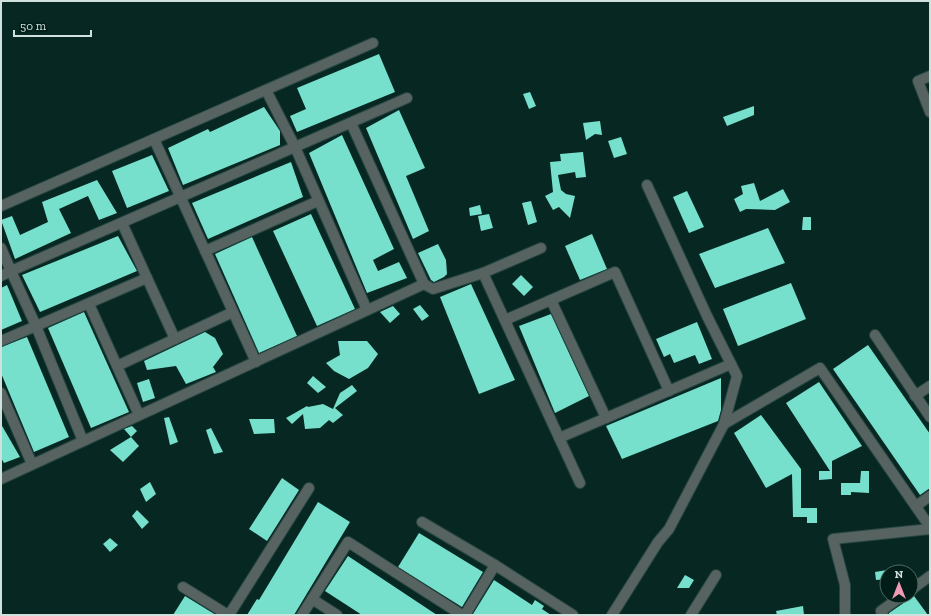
<svg xmlns="http://www.w3.org/2000/svg" width="931" height="616" font-family="'Zilla Slab',serif">
	<style>
		.building { fill: #76e0cd }
		.lines { fill: none; stroke-linecap: round; stroke-linejoin: round }
		.street-casing { stroke: #264540; stroke-width: 12 }
		.street { stroke: #566360; stroke-width: 10 }
	</style>
	<rect width="100%" height="100%" fill="#062722"/>
	<g class="building">
		<path d="M 379,54 L 395,92 L 297,132 L 290,116 L 306,109 L 297,88 Z"/>
		<path d="M 530,92 L 536,106 L 529,109 L 523,94 Z"/>
		<path d="M 754,106 L 754,115 L 727,126 L 723,117 Z"/>
		<path d="M 264,107 L 280,131 L 280,145 L 183,185 L 168,148 L 208,129 L 210,132 Z"/>
		<path d="M 399,110 L 425,168 L 406,176 L 429,231 L 413,239 L 366,128 Z"/>
		<path d="M 600,121 L 602,135 L 595,134 L 586,140 L 583,123 Z"/>
		<path d="M 342,135 L 394,249 L 373,260 L 378,271 L 399,262 L 407,278 L 367,293 L 309,153 Z"/>
		<path d="M 621,137 L 627,154 L 614,158 L 608,141 Z"/>
		<path d="M 583,152 L 586,177 L 576,178 L 575,172 L 558,175 L 561,190 L 566,194 L 575,196 L 570,218 L 559,207 L 553,210 L 545,196 L 553,192 L 550,162 L 561,161 L 560,154 Z"/>
		<path d="M 152,155 L 169,191 L 127,208 L 112,171 Z"/>
		<path d="M 291,162 L 303,197 L 208,239 L 192,203 Z"/>
		<path d="M 97,180 L 117,213 L 99,220 L 88,196 L 59,209 L 71,233 L 15,259 L 1,220 L 12,216 L 20,235 L 48,222 L 42,202 Z"/>
		<path d="M 754,183 L 760,201 L 783,189 L 790,202 L 775,210 L 746,209 L 740,212 L 734,199 L 743,194 L 741,186 Z"/>
		<path d="M 687,191 L 704,227 L 689,233 L 673,197 Z"/>
		<path d="M 531,201 L 537,222 L 528,225 L 522,203 Z"/>
		<path d="M 480,205 L 482,214 L 470,216 L 469,208 Z"/>
		<path d="M 311,214 L 355,309 L 317,326 L 273,231 Z"/>
		<path d="M 489,214 L 493,228 L 481,231 L 478,216 Z"/>
		<path d="M 803,217 L 811,217 L 811,230 L 802,230 Z"/>
		<path d="M 768,228 L 785,263 L 715,288 L 699,254 Z"/>
		<path d="M 592,234 L 607,269 L 580,280 L 565,246 Z"/>
		<path d="M 118,236 L 137,271 L 40,312 L 22,275 Z"/>
		<path d="M 252,237 L 297,336 L 259,353 L 215,254 Z"/>
		<path d="M 438,244 L 446,260 L 447,274 L 444,277 L 434,282 L 431,280 L 418,253 Z"/>
		<path d="M 521,275 L 533,287 L 524,296 L 512,284 Z"/>
		<path d="M 791,283 L 806,319 L 738,346 L 723,309 Z"/>
		<path d="M 471,284 L 515,380 L 479,394 L 440,297 Z"/>
		<path d="M 7,285 L 22,321 L 1,330 L 1,288 Z"/>
		<path d="M 420,305 L 429,316 L 422,321 L 413,309 Z"/>
		<path d="M 393,306 L 400,314 L 390,323 L 380,312 Z"/>
		<path d="M 84,312 L 129,412 L 91,428 L 48,328 Z"/>
		<path d="M 551,314 L 589,396 L 555,413 L 519,326 Z"/>
		<path d="M 697,322 L 712,359 L 699,364 L 695,355 L 674,363 L 670,354 L 664,357 L 656,339 Z"/>
		<path d="M 205,332 L 215,338 L 223,354 L 213,367 L 216,372 L 186,384 L 176,366 L 147,370 L 144,361 Z"/>
		<path d="M 27,337 L 69,437 L 34,452 L 1,373 L 1,347 Z"/>
		<path d="M 338,341 L 367,341 L 378,354 L 368,368 L 349,379 L 334,371 L 326,363 L 340,355 Z"/>
		<path d="M 868,345 L 930,434 L 930,488 L 920,495 L 833,369 Z"/>
		<path d="M 313,376 L 326,387 L 318,393 L 307,383 Z"/>
		<path d="M 721,378 L 721,410 L 718,421 L 622,459 L 606,426 Z"/>
		<path d="M 149,379 L 155,398 L 143,402 L 137,383 Z"/>
		<path d="M 819,382 L 862,446 L 832,461 L 832,479 L 819,480 L 819,471 L 830,471 L 786,403 Z"/>
		<path d="M 352,385 L 357,391 L 335,408 L 343,415 L 333,423 L 329,420 L 320,428 L 305,429 L 303,414 L 292,424 L 286,418 L 307,406 L 308,407 L 323,404 L 333,409 L 340,393 Z"/>
		<path d="M 761,415 L 801,469 L 801,508 L 817,508 L 817,523 L 807,523 L 807,517 L 793,517 L 792,474 L 766,488 L 734,433 Z"/>
		<path d="M 169,417 L 178,442 L 170,445 L 164,418 Z"/>
		<path d="M 249,419 L 274,419 L 275,433 L 254,434 Z"/>
		<path d="M 1,424 L 20,457 L 4,463 L 1,458 Z"/>
		<path d="M 132,426 L 137,431 L 131,437 L 124,429 Z"/>
		<path d="M 211,428 L 223,452 L 214,454 L 206,430 Z"/>
		<path d="M 131,437 L 139,446 L 123,462 L 110,450 Z"/>
		<path d="M 861,471 L 869,471 L 869,493 L 851,492 L 851,495 L 841,495 L 841,483 L 860,483 Z"/>
		<path d="M 282,478 L 299,490 L 267,541 L 249,529 Z"/>
		<path d="M 150,482 L 156,494 L 146,502 L 140,489 Z"/>
		<path d="M 318,502 L 350,522 L 294,615 L 247,615 L 257,599 L 259,600 Z"/>
		<path d="M 137,510 L 149,522 L 142,529 L 132,516 Z"/>
		<path d="M 419,533 L 483,572 L 462,607 L 398,567 Z"/>
		<path d="M 110,538 L 118,545 L 110,552 L 103,544 Z"/>
		<path d="M 348,556 L 437,615 L 362,615 L 325,591 Z"/>
		<path d="M 887,570 L 887,579 L 876,580 L 875,572 Z"/>
		<path d="M 685,575 L 694,580 L 689,588 L 677,588 Z"/>
		<path d="M 494,580 L 532,605 L 535,600 L 544,606 L 542,609 L 551,615 L 474,615 L 473,614 Z"/>
		<path d="M 185,596 L 216,615 L 173,615 Z"/>
		<path d="M 914,596 L 928,615 L 889,615 L 889,613 Z"/>
		<path d="M 803,606 L 804,615 L 777,615 L 776,611 Z"/>
	</g>
	<g class="lines">
		<g class="street-casing">
			<g id="street">
				<path d="M 930,76 L 918,81 L 930,112"/>
				<path d="M 266,90 L 295,147 L 367,310"/>
				<path d="M 351,123 L 424,284 L 433,289 L 483,273 L 541,248"/>
				<path d="M 154,139 L 256,362"/>
				<path d="M 1,206 L 373,43"/>
				<path d="M 1,248 L 11,271 L 407,98"/>
				<path d="M 205,251 L 318,201"/>
				<path d="M 483,273 L 580,483"/>
				<path d="M 1,276 L 11,271 L 36,326 L 147,278 L 122,223"/>
				<path d="M 147,278 L 175,339"/>
				<path d="M 551,300 L 606,418 L 559,438"/>
				<path d="M 89,304 L 139,415"/>
				<path d="M 505,320 L 615,272 L 669,391"/>
				<path d="M 875,335 L 930,417"/>
				<path d="M 1,341 L 36,326 L 83,441"/>
				<path d="M 117,366 L 233,312"/>
				<path d="M 1,393 L 32,464"/>
				<path d="M 915,396 L 930,386"/>
				<path d="M 606,418 L 731,364"/>
				<path d="M 724,424 L 820,368 L 930,527"/>
				<path d="M 1,479 L 424,284"/>
				<path d="M 916,506 L 930,496"/>
				<path d="M 422,522 L 495,565 L 573,615"/>
				<path d="M 183,587 L 228,615"/>
				<path d="M 911,590 L 930,576"/>
				<path d="M 312,599 L 337,615"/>
				<path d="M 229,615 L 309,488"/>
				<path d="M 302,615 L 348,542 L 462,615"/>
				<path d="M 465,615 L 495,565"/>
				<path d="M 612,615 L 658,542 L 669,529 L 724,424 L 737,376 L 707,316 L 647,185"/>
				<path d="M 691,615 L 716,575"/>
				<path d="M 845,615 L 845,585 L 833,539 L 930,529"/>
				<path d="M 883,615 L 881,611 L 902,596"/>
			</g>
		</g>
		<use href="#street" class="street"/>
	</g>
	<rect width="931" height="616" fill="none" stroke="#cfe0dd" stroke-width="4"/>
	<g transform="translate(899 584)"><circle r="19" fill="#001d18" stroke="#536b67"/>
	<path d="M0-3L7 15L0 10L-7 15Z" fill="#f19ab3"/>
	<text y="-6" font-size="11" font-weight="bold" text-anchor="middle" fill="#cfe0dd">N</text>
	</g>
	<path d="M14 30v6h77v-6" fill="none" stroke="#cfe0dd" stroke-width="2"/>
	<text x="20" y="30" font-size="12" fill="#cfe0dd" stroke="#001d18" stroke-width="3" paint-order="stroke">50 m</text>
</svg>
